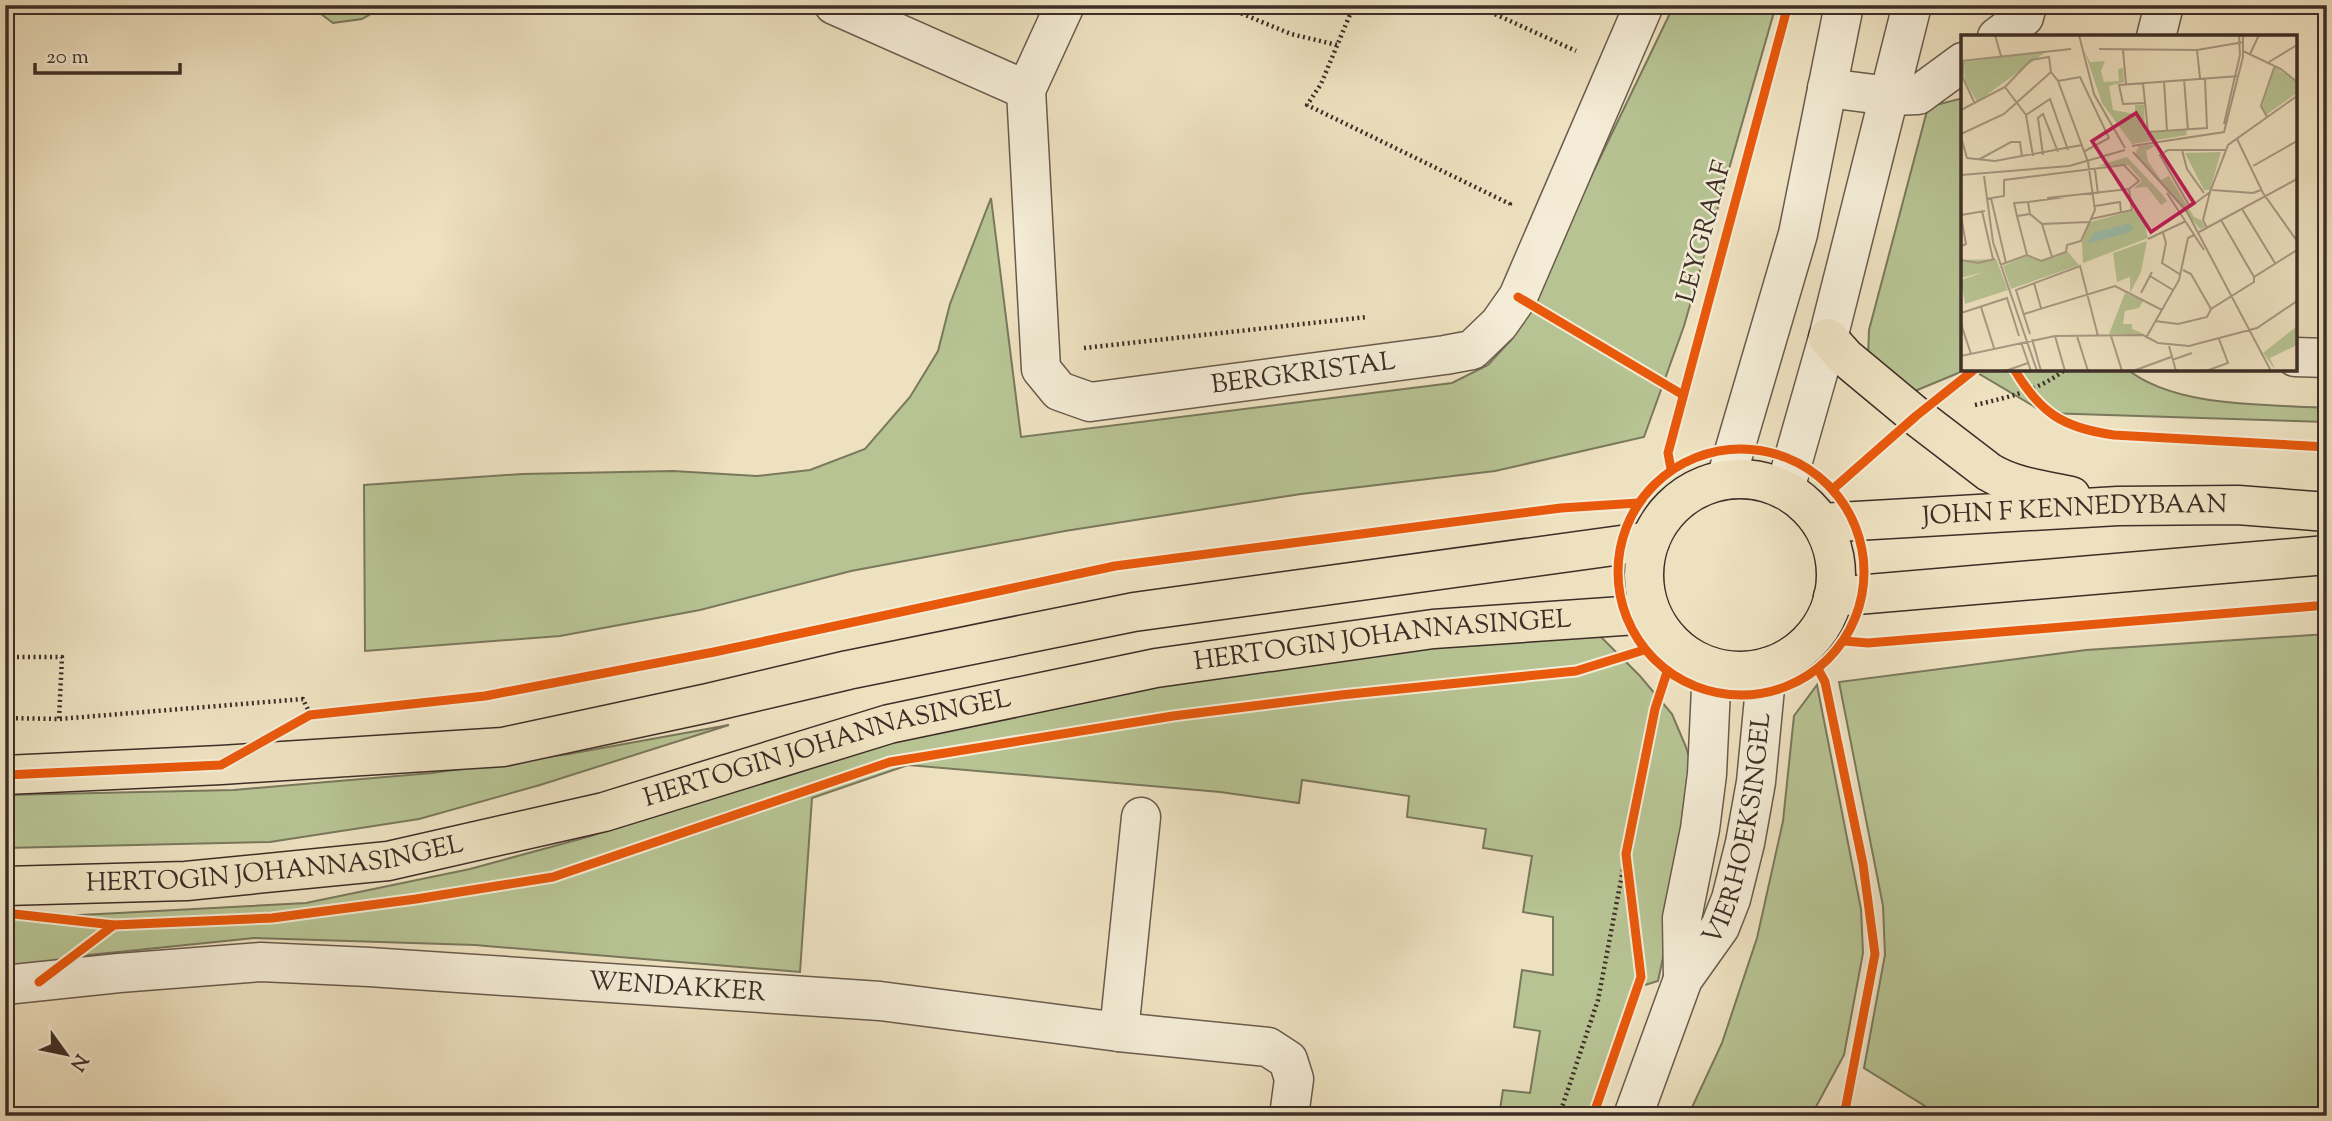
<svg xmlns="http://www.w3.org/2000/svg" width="2332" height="1121" font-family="'Sorts Mill Goudy',serif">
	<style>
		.green { fill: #b7c393; stroke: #7a785d; stroke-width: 2 }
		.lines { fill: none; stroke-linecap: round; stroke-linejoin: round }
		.minor-casing { stroke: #6a5b4d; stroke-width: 41 }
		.major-casing { stroke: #3e2e27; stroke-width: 41 }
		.path { stroke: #3e2e27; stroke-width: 4.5; stroke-dasharray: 2 3.5; stroke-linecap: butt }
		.minor { stroke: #f4ecd6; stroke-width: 38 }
		.major { stroke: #eee1c0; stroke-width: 38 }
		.cycleway-casing { stroke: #f4ecd6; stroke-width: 13 }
		.cycleway { stroke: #e8590c; stroke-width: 9 }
		.labels { text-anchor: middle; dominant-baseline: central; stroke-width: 5; stroke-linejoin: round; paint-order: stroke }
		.street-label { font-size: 26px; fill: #3e2e27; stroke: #f4ecd6 }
		.inset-road { fill: none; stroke: #a89983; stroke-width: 2 }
		.view { fill: #c2185b; fill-opacity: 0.15; stroke: #c2185b; stroke-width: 3.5 }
		.inset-edge { fill: none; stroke: #3e2e27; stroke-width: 3.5 }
	</style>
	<rect width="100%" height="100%" fill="#eee1c0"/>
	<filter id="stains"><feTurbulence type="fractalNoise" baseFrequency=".00286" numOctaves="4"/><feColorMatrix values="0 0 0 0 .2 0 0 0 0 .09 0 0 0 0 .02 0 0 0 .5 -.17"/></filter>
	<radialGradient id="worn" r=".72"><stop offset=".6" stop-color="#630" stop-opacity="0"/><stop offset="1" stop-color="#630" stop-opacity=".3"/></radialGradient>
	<g class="green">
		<path d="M 309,5 L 386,5 L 362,19 L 333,23 Z"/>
		<path d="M 1674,5 L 1776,5 L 1684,326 L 1644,437 L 1495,471 L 1301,494 L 1065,531 L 851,571 L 700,610 L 560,636 L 365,651 L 364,485 L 522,474 L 673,471 L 757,476 L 810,470 L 865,449 L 910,397 L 938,351 L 950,304 L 991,198 L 1021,437 L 1452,383 L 1488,365 L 1513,338 Z"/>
		<path d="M 1963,98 L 1963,369 L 1968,369 L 1910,393 L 1868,358 L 1869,330 L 1928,107 Z"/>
		<path d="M 1971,369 L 2127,369 C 2175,408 2266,404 2327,408 L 2327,422 L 2045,413 Z"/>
		<path d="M 1596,632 L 1640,676 L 1672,714 L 1686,747 L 1699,791 L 1658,981 L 1632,989 L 1588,1116 L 1499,1116 L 1503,1090 L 1530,1093 L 1540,1031 L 1514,1027 L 1522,970 L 1553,975 L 1553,917 L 1523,912 L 1532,856 L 1483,848 L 1486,829 L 1407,817 L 1409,796 L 1302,780 L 1299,803 L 1220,792 L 908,765 L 812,798 L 800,972 L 475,945 L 254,938 L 89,955 L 43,971 L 5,968 L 5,919 L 306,903 L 470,869 L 591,836 L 760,774 L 907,728 L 1295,657 Z"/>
		<path d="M 2327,634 L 2327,1096 L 2322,1104 L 2327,1107 L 2327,1116 L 1941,1116 L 1864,1068 L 1885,955 L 1883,906 L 1839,682 L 2086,650 Z"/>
		<path d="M 1817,685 L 1861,909 L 1863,953 L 1844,1055 L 1811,1116 L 1688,1116 L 1722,1043 L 1757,938 L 1783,821 L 1794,716 Z"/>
		<path d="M 729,725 L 540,785 L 419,819 L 270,842 L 5,848 L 5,795 L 234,790 L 432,773 L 569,754 Z"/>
	</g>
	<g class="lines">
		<g class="minor-casing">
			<g id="minor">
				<path d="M 834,5 L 1026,90 L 1065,5"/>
				<path d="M 1997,37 L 2024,17 L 2027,5"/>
				<path d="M 2156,37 L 2164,5"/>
				<path d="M 1827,88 L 1890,96 L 1918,95 L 1963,62"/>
				<path id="s1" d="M 1026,90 L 1041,369 L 1059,391 L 1090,402 L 1445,355 L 1472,350 L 1499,324 L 1518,297 L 1644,5"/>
				<path d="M 2295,357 L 2327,358"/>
				<path d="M 1726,479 L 1798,234 L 1844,5"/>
				<path d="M 1785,489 L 1828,338 L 1912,5"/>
				<path d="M 1683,979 L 1682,918 L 1700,829 L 1707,774 L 1712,667"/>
				<path id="s2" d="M 5,985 L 119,973 L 261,962 L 369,967 L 880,1001 L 1119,1032 L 1268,1047 L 1288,1060 L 1294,1079 L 1289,1116"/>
				<path d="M 1119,1032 L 1141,817"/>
				<path id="s3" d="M 1633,1116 L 1683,979 L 1720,927 L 1731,899 L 1745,843 L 1756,782 L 1767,667"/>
			</g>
		</g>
		<g class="major-casing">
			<g id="major">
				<path d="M 1828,338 L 1845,357 L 1916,416 L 1989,472 C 2014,487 2043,490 2071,496"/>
				<circle cx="1740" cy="575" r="96"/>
				<path id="s4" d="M 1821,523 L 2118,506 L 2238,505 L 2327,512"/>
				<path d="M 1833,597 L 2327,555"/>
				<path d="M 5,775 L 221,765 L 503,747 L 708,703 L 848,670 L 1134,612 L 1650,541"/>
				<path id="s5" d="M 5,886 L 186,881 L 388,861 L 604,812 L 889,724 L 1156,668 L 1433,629 L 1651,614"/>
			</g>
		</g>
		<g class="path">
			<path d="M 1221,5 L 1291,34 L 1337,45"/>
			<path d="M 1354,5 L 1321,84 L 1307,105 L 1510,204 L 1509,206"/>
			<path d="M 1475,5 L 1576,51"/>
			<path d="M 1084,348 L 1367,317"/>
			<path d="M 1975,405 C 2009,397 2038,391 2066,369"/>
			<path d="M 17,657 L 62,657 L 59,719"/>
			<path d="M 5,718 L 59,719 L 303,699 L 310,714"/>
			<path d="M 1559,1116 L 1598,1000 L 1626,854"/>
		</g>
		<use href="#minor" class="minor"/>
		<use href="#major" class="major"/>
		<g class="cycleway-casing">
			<g id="cycleway">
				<path d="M 1518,297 L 1683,395"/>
				<path d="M 2014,369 C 2040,413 2063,428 2114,435 L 2327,447"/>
				<circle cx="1741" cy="572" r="123"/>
				<path d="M 1671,469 L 1668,453 L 1788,5"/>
				<path d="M 1833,489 L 1916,416 L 1975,369"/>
				<path d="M 1844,641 L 1868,643 L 2327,605"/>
				<path d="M 1818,669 L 1825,682 L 1863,864 L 1875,954 L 1844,1116"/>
				<path d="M 5,775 L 221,765 L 310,715 L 485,696 L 714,652 L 1115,566 L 1561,508 L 1638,503"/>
				<path d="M 5,913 L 114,925"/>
				<path d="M 39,982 L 114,925 L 272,918 L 416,899 L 553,877 L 890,762 L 1173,716 L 1341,695 L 1576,671 L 1644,650"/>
				<path d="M 1593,1116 L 1641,977 L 1626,854 L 1655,709 L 1667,672"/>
			</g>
		</g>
		<use href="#cycleway" class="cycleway"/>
	</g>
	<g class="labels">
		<g class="street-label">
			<text transform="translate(1705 232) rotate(-75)">LEYGRAAF</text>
			<text stroke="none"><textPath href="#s1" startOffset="556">BERGKRISTAL</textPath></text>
			<text stroke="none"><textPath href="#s4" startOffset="254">JOHN F KENNEDYBAAN</textPath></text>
			<text stroke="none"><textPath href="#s5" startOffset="1405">HERTOGIN JOHANNASINGEL</textPath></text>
			<text stroke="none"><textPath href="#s5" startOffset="838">HERTOGIN JOHANNASINGEL</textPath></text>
			<text stroke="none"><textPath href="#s3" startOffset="310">VIERHOEKSINGEL</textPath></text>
			<text stroke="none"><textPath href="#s5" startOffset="271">HERTOGIN JOHANNASINGEL</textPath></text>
			<text stroke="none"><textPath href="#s2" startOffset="674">WENDAKKER</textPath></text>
		</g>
	</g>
	<g transform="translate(1961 35)">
		<rect width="336" height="336" fill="#eee1c0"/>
		<path d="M 123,15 L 129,27 L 144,26 L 140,36 L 143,47 L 158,46 L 157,34 L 162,33 L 163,47 L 148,51 L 152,75 L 174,79 L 174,70 L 183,70 L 184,98 L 225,95 L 226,100 L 171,109 L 141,68 ZM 86,16 L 16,67 L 4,45 L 3,27 ZM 314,32 L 336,47 L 336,58 L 305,80 L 301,72 ZM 197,109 L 185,116 L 187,126 L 200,145 L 208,141 L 233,182 L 240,185 L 244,192 L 239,194 L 174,119 L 178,111 ZM 260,117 L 249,155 L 243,155 L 224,118 ZM 166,122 L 201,159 L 206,166 L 200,170 L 186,152 L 173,153 L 181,146 L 167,130 L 136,131 ZM 174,175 L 182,183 L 187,203 L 122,228 L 121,207 L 129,187 ZM 186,206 L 180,237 L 169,258 L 169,242 L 176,239 L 156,247 L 152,218 ZM 107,217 L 118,230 L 50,254 L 42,231 L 66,221 L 78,226 ZM 35,224 L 47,255 L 4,269 L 0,245 L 23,237 L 0,243 L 0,225 ZM 164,258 L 182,266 L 178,273 L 164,276 L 162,289 L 171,289 L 171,294 L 183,299 L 148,299 ZM 336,291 L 336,310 L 309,323 L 315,336 L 302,318 Z" fill="#b7c393"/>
		<path d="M 169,188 L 172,194 L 166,198 L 126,209 L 133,198 Z" fill="#9bbead"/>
		<path class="inset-road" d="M 34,0 L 40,21M 118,0 L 133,59 L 164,113M 138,14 L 236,15 L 283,7M 162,15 L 165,49M 236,15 L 239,43M 282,16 L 320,34 L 336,47M 289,19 L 298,0M 0,26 L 110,14M 2,26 L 2,43 L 14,69M 308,27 L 336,10M 223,44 L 227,95M 97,46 L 119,42 L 148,103 L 124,116M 203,46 L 206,96M 182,48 L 187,97 L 246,93 L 244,43M 44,52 L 65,80M 184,68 L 162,69 L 158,50 L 278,41M 0,75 L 44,52 L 70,25 L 88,22 L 90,37M 65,80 L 89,64 L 107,115M 65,80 L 72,121M 306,82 L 300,71 L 314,30M 263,89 L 279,20 L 278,0M 0,99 L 43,79 L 90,37M 0,102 L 6,123 L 34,126 L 121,110M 276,104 L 302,158 L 336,206M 171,111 L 263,97 L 282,22 L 282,0M 221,115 L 226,134 L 243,158M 172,117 L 225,175 L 310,336M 82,120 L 77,83 L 82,79 L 97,117M 17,125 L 50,107 L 59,107 L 61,122M 292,131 L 336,106M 134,135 L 137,159M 0,140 L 108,131 L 164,115M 23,141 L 32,207 L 76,336M 251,155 L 292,158 L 300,155M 249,157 L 229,172 L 199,120 L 207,115 L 264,115M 206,158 L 243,215M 30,163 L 45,228M 86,163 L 168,154 L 171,175 L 130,184M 25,164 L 43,161 L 43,145 L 163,130 L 178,146 L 168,154M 67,167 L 104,162M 134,171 L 159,167 L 160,178M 281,174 L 314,228M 21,176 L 32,224M 69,179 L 56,181 L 53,168 L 67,167 L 69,179 L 81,189M 0,180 L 24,176M 0,181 L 5,209 L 0,211M 56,181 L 66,220M 260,185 L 293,242M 246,193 L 242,185 L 249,157 L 267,110 L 336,61M 238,197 L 336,144M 202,198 L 205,208 L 201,228 L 220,240M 187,204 L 225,186M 91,222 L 81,189 L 128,187M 0,225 L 17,228 L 34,224M 39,230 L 66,220 L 80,226 L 105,217 L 106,210 L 120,206 L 134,175 L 127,127 L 97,46 L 90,37M 222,235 L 230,239 L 250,274M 189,241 L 212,255M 73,248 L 80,273M 180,258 L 191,237M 20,272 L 33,313M 0,278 L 46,263 L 58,301M 63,279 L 154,251 L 201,275M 194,286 L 217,289 L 246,282 L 250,274 L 293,247 L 293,242 L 336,215M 0,289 L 10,319M 69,299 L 55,255 L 119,231 L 137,301M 94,301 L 104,336M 116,301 L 127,336M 150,301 L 161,336M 186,301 L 218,245 L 227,203 L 233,200M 71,304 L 80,336M 60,307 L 70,336M 208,311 L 215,336M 0,321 L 94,301 L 182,300 L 197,308 L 228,311 L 296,293 L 336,266M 211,325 L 231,318M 44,336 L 67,328M 172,336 L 210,322M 245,336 L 267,328 L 258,304"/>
		<path class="view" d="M 175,78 L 233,168 L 190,197 L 131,106 Z"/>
		<rect width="336" height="336" class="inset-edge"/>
	</g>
	<rect width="2332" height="1121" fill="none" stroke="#eee1c0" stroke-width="28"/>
	<rect x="7" y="7" width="2318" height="1107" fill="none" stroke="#3e2e27" stroke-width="3.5"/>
	<rect x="14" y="14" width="2304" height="1093" fill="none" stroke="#3e2e27" stroke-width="2"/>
	<g transform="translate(66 1054) rotate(123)" stroke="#f4ecd6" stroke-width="5" paint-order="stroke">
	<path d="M0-5L12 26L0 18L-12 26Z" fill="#3e2e27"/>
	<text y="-10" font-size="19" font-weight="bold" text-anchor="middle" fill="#3e2e27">N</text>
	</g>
	<path d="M35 63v10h145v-10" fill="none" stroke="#3e2e27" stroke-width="3.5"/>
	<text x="46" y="63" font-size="21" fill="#3e2e27" stroke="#f4ecd6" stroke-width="5" paint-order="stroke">20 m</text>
	<rect width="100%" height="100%" filter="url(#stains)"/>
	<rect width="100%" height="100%" fill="url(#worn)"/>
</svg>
